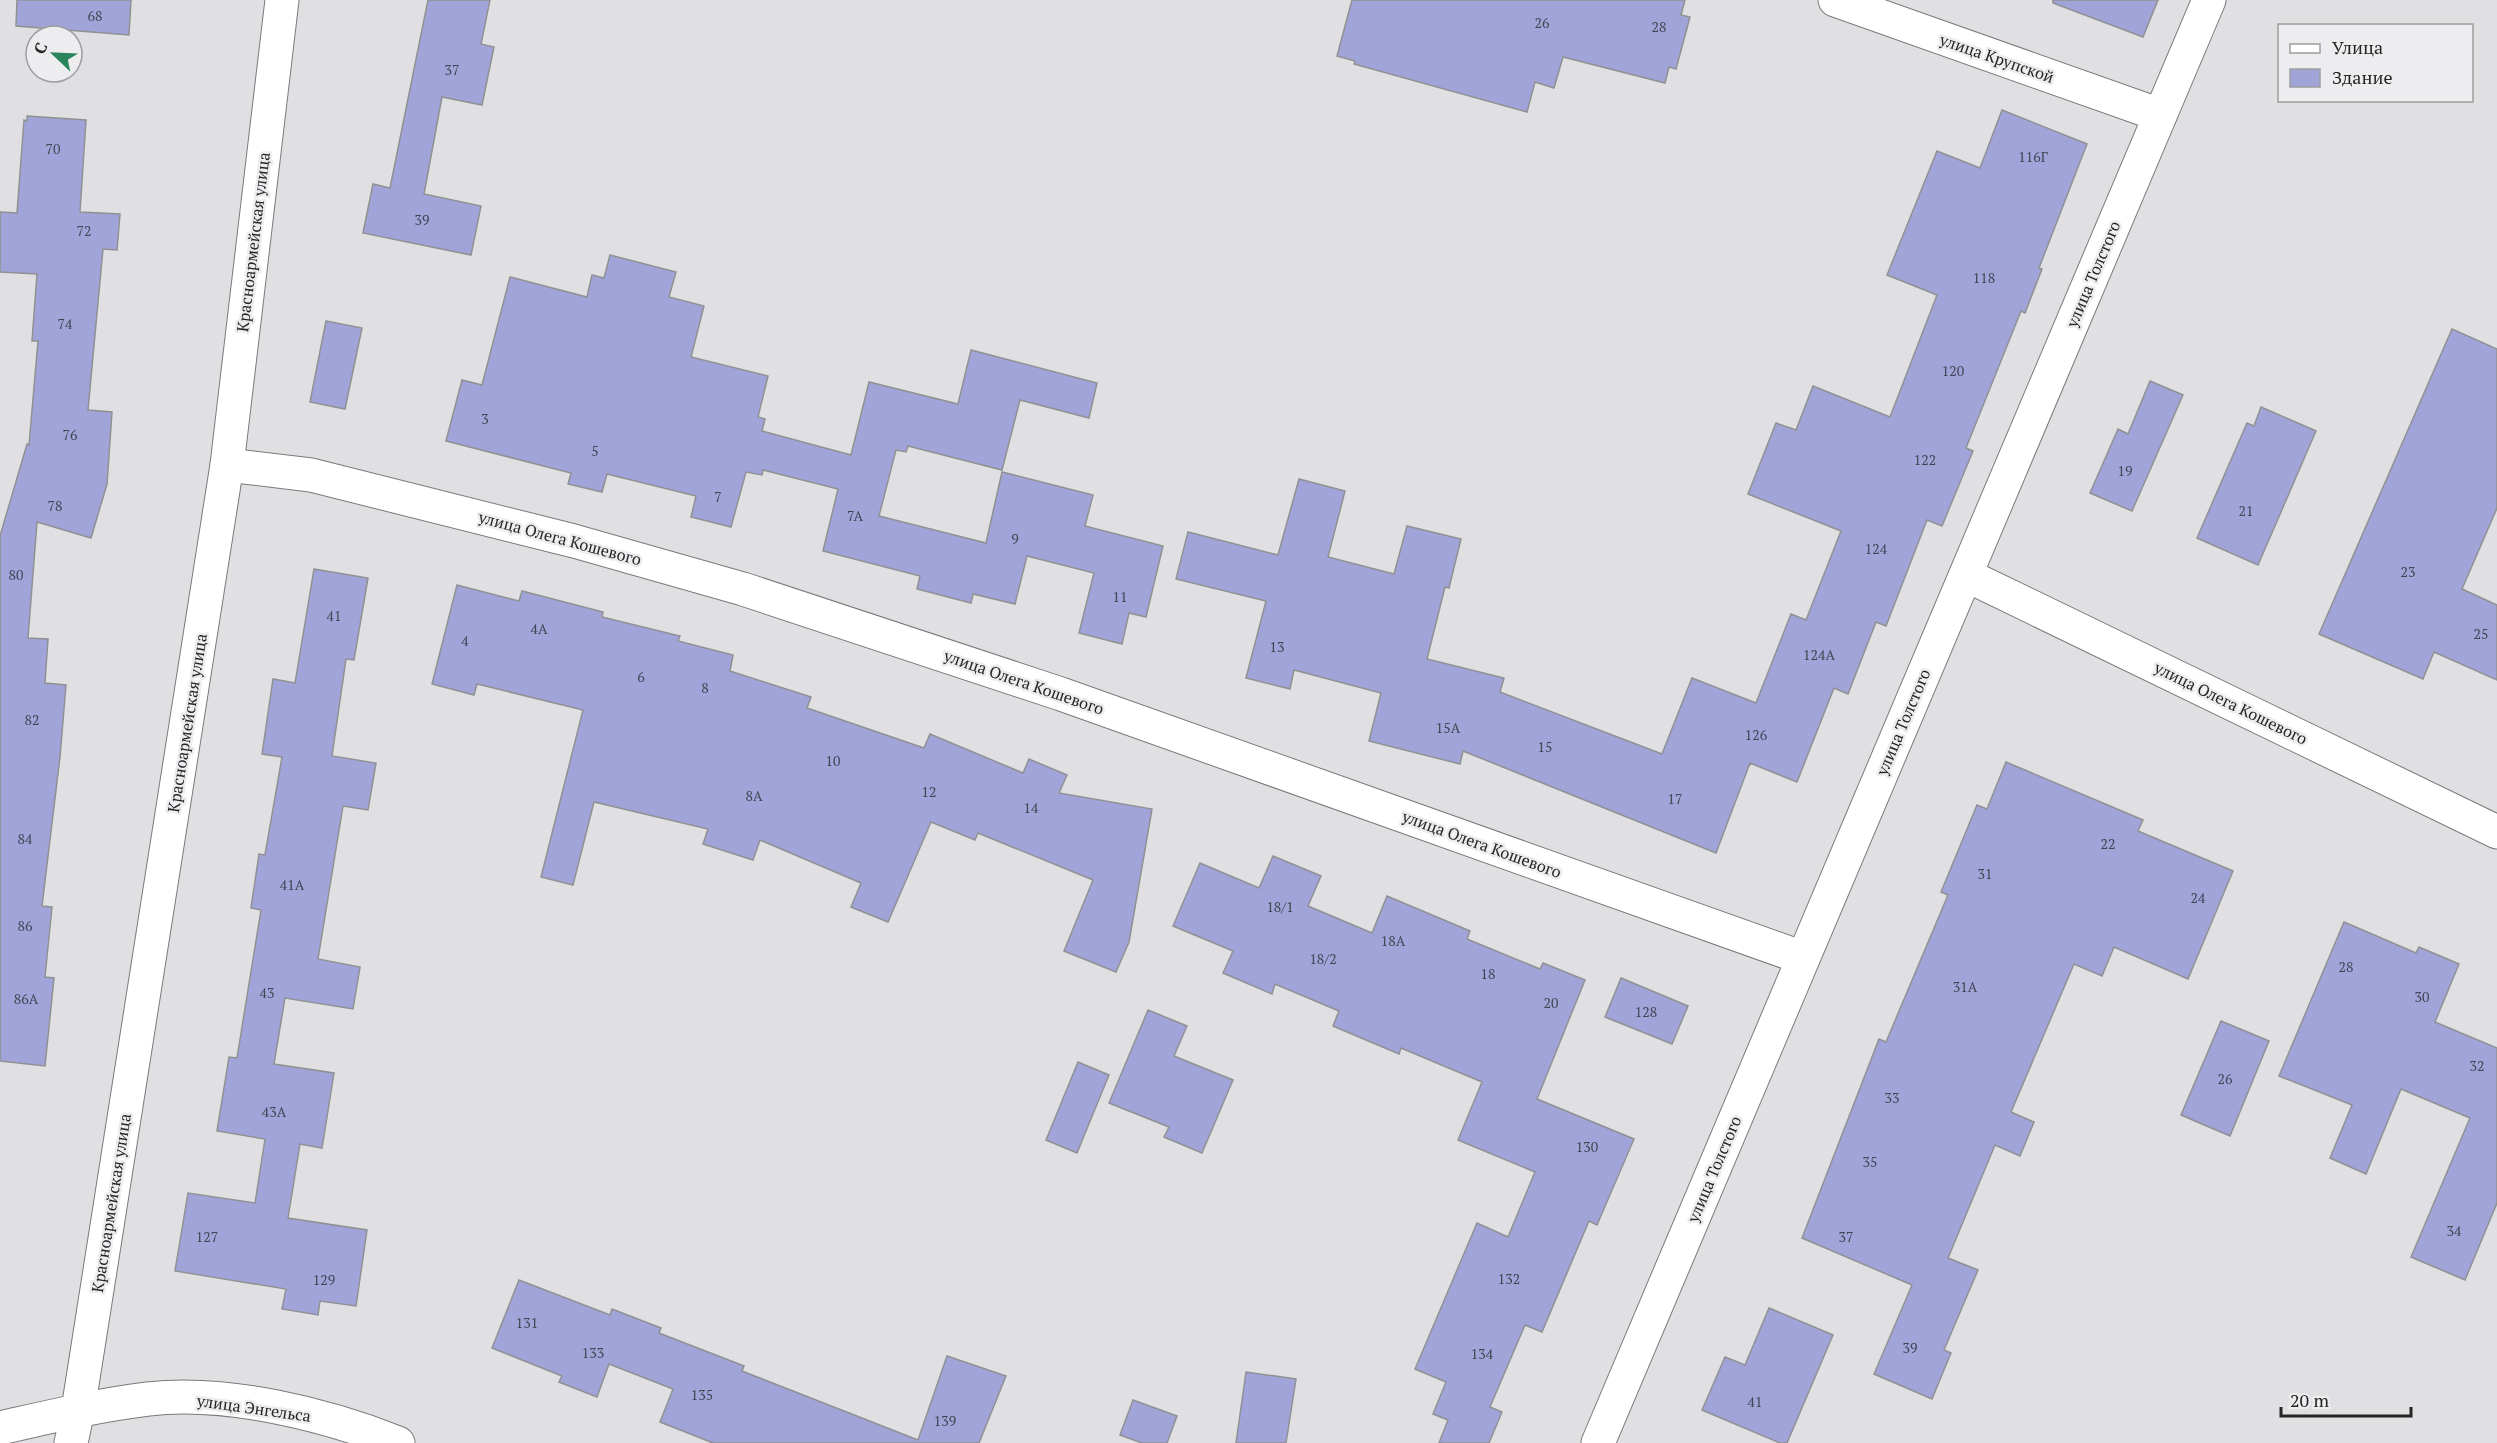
<svg xmlns="http://www.w3.org/2000/svg" width="2497" height="1443" font-family="'PT Serif',serif">
	<style>
		.building { fill: #a0a4d9; stroke: #909193; stroke-width: 1.5 }
		.lines { fill: none; stroke-linecap: round; stroke-linejoin: round }
		.minor-casing { stroke: #797a7c; stroke-width: 35 }
		.tertiary-casing { stroke: #797a7c; stroke-width: 35 }
		.secondary-casing { stroke: #797a7c; stroke-width: 35 }
		.minor { stroke: #fff; stroke-width: 33 }
		.tertiary { stroke: #fff; stroke-width: 33 }
		.secondary { stroke: #fff; stroke-width: 33 }
		.labels { text-anchor: middle; dominant-baseline: central; stroke-width: 5; stroke-linejoin: round; paint-order: stroke }
		.number-label { font-size: 14px; fill: #444553 }
		.street-label { font-size: 16px; fill: #252526; stroke: #ededf0 }
	</style>
	<rect width="100%" height="100%" fill="#e0e0e3"/>
	<g class="building">
		<path d="M 17,0 L 131,0 L 129,35 L 16,26 Z"/>
		<path d="M 428,0 L 490,0 L 481,44 L 494,47 L 482,105 L 442,97 L 424,194 L 481,206 L 471,255 L 363,233 L 373,184 L 390,188 Z"/>
		<path d="M 1352,0 L 1685,0 L 1681,15 L 1690,17 L 1676,69 L 1669,67 L 1665,83 L 1563,57 L 1554,88 L 1535,82 L 1527,112 L 1354,64 L 1355,61 L 1337,56 Z"/>
		<path d="M 2053,0 L 2158,0 L 2143,37 L 2053,3 Z"/>
		<path d="M 2002,110 L 2087,144 L 2039,268 L 2042,269 L 2025,313 L 2021,311 L 1966,448 L 1973,451 L 1942,526 L 1927,520 L 1886,626 L 1876,622 L 1848,694 L 1834,688 L 1797,782 L 1750,763 L 1716,853 L 1463,751 L 1460,764 L 1369,741 L 1381,693 L 1294,670 L 1290,689 L 1246,678 L 1266,601 L 1176,579 L 1188,532 L 1278,555 L 1299,479 L 1345,491 L 1328,557 L 1394,574 L 1407,526 L 1461,539 L 1449,588 L 1445,587 L 1427,659 L 1504,678 L 1500,692 L 1662,754 L 1692,678 L 1756,703 L 1791,614 L 1806,620 L 1841,531 L 1748,494 L 1776,423 L 1796,430 L 1813,386 L 1890,417 L 1937,295 L 1887,275 L 1937,151 L 1980,168 Z"/>
		<path d="M 27,116 L 86,120 L 80,212 L 120,214 L 117,250 L 103,249 L 88,410 L 112,412 L 107,484 L 91,538 L 37,522 L 28,638 L 48,639 L 45,683 L 66,685 L 60,757 L 42,906 L 52,907 L 45,977 L 54,978 L 45,1066 L 0,1061 L 0,536 L 27,444 L 29,445 L 38,341 L 32,341 L 37,274 L 0,272 L 0,212 L 17,213 L 24,120 L 27,121 Z"/>
		<path d="M 610,255 L 676,272 L 669,297 L 704,306 L 691,357 L 768,376 L 758,417 L 765,419 L 762,431 L 851,455 L 869,382 L 958,404 L 971,350 L 1097,383 L 1089,418 L 1020,400 L 1002,470 L 908,446 L 906,452 L 896,450 L 879,516 L 986,543 L 1002,472 L 1093,495 L 1085,526 L 1163,546 L 1146,617 L 1129,613 L 1122,644 L 1079,633 L 1094,573 L 1027,556 L 1015,604 L 973,594 L 971,603 L 917,589 L 920,576 L 823,551 L 838,489 L 763,470 L 762,475 L 746,472 L 731,527 L 691,517 L 696,496 L 607,474 L 602,492 L 568,484 L 571,473 L 446,441 L 462,380 L 482,385 L 510,277 L 587,297 L 592,275 L 604,278 Z"/>
		<path d="M 326,321 L 362,328 L 345,409 L 310,402 Z"/>
		<path d="M 2452,329 L 2497,349 L 2497,508 L 2462,589 L 2497,605 L 2497,680 L 2434,652 L 2423,679 L 2319,634 Z"/>
		<path d="M 2150,381 L 2183,395 L 2132,511 L 2090,493 L 2118,429 L 2128,434 Z"/>
		<path d="M 2261,407 L 2316,431 L 2258,565 L 2197,538 L 2247,423 L 2254,426 Z"/>
		<path d="M 314,569 L 368,578 L 354,660 L 346,659 L 332,756 L 376,763 L 368,810 L 343,806 L 318,959 L 360,967 L 353,1009 L 285,998 L 274,1064 L 334,1073 L 322,1148 L 300,1144 L 288,1218 L 367,1230 L 356,1306 L 320,1301 L 318,1315 L 282,1309 L 286,1289 L 175,1271 L 188,1193 L 255,1203 L 265,1139 L 217,1131 L 229,1057 L 237,1058 L 261,910 L 251,908 L 259,854 L 265,855 L 282,757 L 262,754 L 273,679 L 295,683 Z"/>
		<path d="M 457,585 L 519,601 L 522,591 L 603,612 L 602,617 L 680,636 L 678,641 L 733,655 L 730,671 L 811,697 L 807,708 L 924,748 L 930,734 L 1023,773 L 1029,759 L 1067,775 L 1059,793 L 1152,809 L 1129,942 L 1116,972 L 1064,951 L 1093,880 L 978,833 L 975,840 L 931,822 L 888,922 L 851,907 L 861,883 L 760,840 L 753,860 L 703,844 L 708,829 L 594,802 L 573,885 L 541,877 L 583,710 L 477,684 L 474,695 L 432,684 Z"/>
		<path d="M 2006,762 L 2143,820 L 2138,831 L 2233,871 L 2188,979 L 2114,947 L 2102,976 L 2074,964 L 2011,1112 L 2034,1122 L 2020,1156 L 1995,1145 L 1948,1258 L 1978,1270 L 1944,1350 L 1951,1353 L 1932,1399 L 1874,1374 L 1912,1285 L 1802,1238 L 1879,1039 L 1886,1042 L 1948,895 L 1941,892 L 1977,805 L 1987,809 Z"/>
		<path d="M 1273,856 L 1321,876 L 1308,906 L 1372,933 L 1387,896 L 1470,931 L 1467,939 L 1540,969 L 1543,963 L 1585,980 L 1537,1099 L 1634,1139 L 1597,1225 L 1589,1221 L 1542,1332 L 1525,1325 L 1490,1407 L 1502,1412 L 1489,1443 L 1439,1443 L 1448,1420 L 1433,1414 L 1446,1382 L 1415,1369 L 1477,1223 L 1508,1237 L 1535,1172 L 1458,1140 L 1482,1082 L 1401,1048 L 1399,1054 L 1333,1026 L 1339,1011 L 1275,984 L 1272,994 L 1223,973 L 1233,951 L 1173,926 L 1200,863 L 1259,888 Z"/>
		<path d="M 2344,922 L 2416,953 L 2419,947 L 2459,964 L 2435,1022 L 2497,1048 L 2497,1203 L 2465,1280 L 2411,1257 L 2470,1118 L 2401,1089 L 2366,1174 L 2330,1158 L 2352,1105 L 2279,1076 Z"/>
		<path d="M 1621,978 L 1688,1006 L 1672,1044 L 1605,1017 Z"/>
		<path d="M 1148,1010 L 1187,1026 L 1174,1056 L 1233,1080 L 1202,1153 L 1164,1137 L 1169,1127 L 1109,1103 Z"/>
		<path d="M 2221,1021 L 2269,1041 L 2230,1136 L 2181,1115 Z"/>
		<path d="M 1078,1062 L 1109,1075 L 1077,1153 L 1046,1140 Z"/>
		<path d="M 519,1280 L 610,1315 L 612,1309 L 661,1328 L 659,1333 L 744,1366 L 742,1371 L 918,1440 L 947,1356 L 1006,1376 L 979,1443 L 713,1443 L 660,1422 L 673,1389 L 609,1364 L 597,1397 L 559,1382 L 562,1376 L 492,1348 Z"/>
		<path d="M 1769,1308 L 1833,1335 L 1787,1443 L 1780,1443 L 1702,1410 L 1725,1357 L 1745,1365 Z"/>
		<path d="M 1246,1372 L 1296,1379 L 1286,1443 L 1236,1443 Z"/>
		<path d="M 1133,1400 L 1177,1416 L 1167,1443 L 1142,1443 L 1120,1435 Z"/>
	</g>
	<g class="lines">
		<g class="minor-casing">
			<g id="minor">
				<path d="M 1835,0 L 2160,115"/>
				<path d="M 227,465 L 311,475 L 574,541 L 743,589 L 1061,694 L 1803,958"/>
				<path d="M 1966,575 L 2497,832"/>
				<path d="M 71,1443 L 78,1410 L 227,465 L 282,0"/>
			</g>
		</g>
		<g class="tertiary-casing">
			<path id="tertiary" d="M 0,1428 C 49,1417 98,1405 148,1399 C 227,1390 325,1414 398,1443"/>
		</g>
		<g class="secondary-casing">
			<path id="secondary" d="M 1598,1443 L 2209,0"/>
		</g>
		<use href="#minor" class="minor"/>
		<use href="#tertiary" class="tertiary"/>
		<use href="#secondary" class="secondary"/>
	</g>
	<g class="labels">
		<g class="number-label">
			<text x="95" y="15">68</text>
			<text x="1542" y="22">26</text>
			<text x="1659" y="26">28</text>
			<text x="452" y="69">37</text>
			<text x="53" y="148">70</text>
			<text x="2033" y="156">116Г</text>
			<text x="422" y="219">39</text>
			<text x="84" y="230">72</text>
			<text x="1984" y="277">118</text>
			<text x="65" y="323">74</text>
			<text x="1953" y="370">120</text>
			<text x="485" y="418">3</text>
			<text x="70" y="434">76</text>
			<text x="595" y="450">5</text>
			<text x="1925" y="459">122</text>
			<text x="2125" y="470">19</text>
			<text x="718" y="496">7</text>
			<text x="55" y="505">78</text>
			<text x="2246" y="510">21</text>
			<text x="855" y="515">7А</text>
			<text x="1015" y="538">9</text>
			<text x="1876" y="548">124</text>
			<text x="2408" y="571">23</text>
			<text x="16" y="574">80</text>
			<text x="1120" y="596">11</text>
			<text x="334" y="615">41</text>
			<text x="539" y="628">4А</text>
			<text x="2481" y="633">25</text>
			<text x="465" y="640">4</text>
			<text x="1277" y="646">13</text>
			<text x="1819" y="654">124А</text>
			<text x="641" y="676">6</text>
			<text x="705" y="687">8</text>
			<text x="32" y="719">82</text>
			<text x="1448" y="727">15А</text>
			<text x="1756" y="734">126</text>
			<text x="1545" y="746">15</text>
			<text x="833" y="760">10</text>
			<text x="929" y="791">12</text>
			<text x="754" y="795">8А</text>
			<text x="1675" y="798">17</text>
			<text x="1031" y="807">14</text>
			<text x="25" y="838">84</text>
			<text x="2108" y="843">22</text>
			<text x="1985" y="873">31</text>
			<text x="292" y="884">41А</text>
			<text x="2198" y="897">24</text>
			<text x="1280" y="906">18/1</text>
			<text x="25" y="925">86</text>
			<text x="1393" y="940">18А</text>
			<text x="1323" y="958">18/2</text>
			<text x="2346" y="966">28</text>
			<text x="1488" y="973">18</text>
			<text x="1965" y="986">31А</text>
			<text x="267" y="992">43</text>
			<text x="2422" y="996">30</text>
			<text x="26" y="998">86А</text>
			<text x="1551" y="1002">20</text>
			<text x="1646" y="1011">128</text>
			<text x="2477" y="1065">32</text>
			<text x="2225" y="1078">26</text>
			<text x="1892" y="1097">33</text>
			<text x="274" y="1111">43А</text>
			<text x="1587" y="1146">130</text>
			<text x="1870" y="1161">35</text>
			<text x="2454" y="1230">34</text>
			<text x="207" y="1236">127</text>
			<text x="1846" y="1236">37</text>
			<text x="1509" y="1278">132</text>
			<text x="324" y="1279">129</text>
			<text x="527" y="1322">131</text>
			<text x="1910" y="1347">39</text>
			<text x="593" y="1352">133</text>
			<text x="1482" y="1353">134</text>
			<text x="702" y="1394">135</text>
			<text x="1755" y="1401">41</text>
			<text x="945" y="1420">139</text>
		</g>
		<g class="street-label">
			<text transform="translate(1997 58) rotate(19)">улица Крупской</text>
			<text transform="translate(253 242) rotate(-83)">Красноармейская улица</text>
			<text transform="translate(2093 274) rotate(-67)">улица Толстого</text>
			<text transform="translate(560 538) rotate(15)">улица Олега Кошевого</text>
			<text transform="translate(1024 682) rotate(19)">улица Олега Кошевого</text>
			<text transform="translate(2231 703) rotate(26)">улица Олега Кошевого</text>
			<text transform="translate(1903 722) rotate(-67)">улица Толстого</text>
			<text transform="translate(187 723) rotate(-81)">Красноармейская улица</text>
			<text transform="translate(1482 844) rotate(20)">улица Олега Кошевого</text>
			<text transform="translate(1714 1169) rotate(-67)">улица Толстого</text>
			<text transform="translate(111 1203) rotate(-81)">Красноармейская улица</text>
			<text transform="translate(254 1408) rotate(8)">улица Энгельса</text>
		</g>
	</g>
	<rect x="2278" y="24" width="195" height="78" fill="#ededf0" stroke="#9d9d9f" stroke-width="1.5"/>
	<rect x="2290" y="44" width="30" height="9" fill="#ffffff" stroke="#9d9d9f" stroke-width="1.5"/>
	<text x="2332" y="54" font-size="18" fill="#252526">Улица</text>
	<rect x="2290" y="69" width="30" height="18" fill="#a0a4d9" stroke="#9d9d9f" stroke-width="1.5"/>
	<text x="2332" y="84" font-size="18" fill="#252526">Здание</text>
	<g transform="translate(54 54) rotate(293)"><circle r="28" fill="#ededf0" stroke="#9d9d9f" stroke-width="1.5"/>
	<path d="M0-4.5L10 22L0 15L-10 22Z" fill="#28855c"/>
	<text y="-9" font-size="16" font-weight="bold" text-anchor="middle" fill="#252526">С</text>
	</g>
	<path d="M2281 1407v9h130v-9" fill="none" stroke="#252526" stroke-width="3"/>
	<text x="2290" y="1407" font-size="18" fill="#252526" stroke="#ededf0" stroke-width="4.5" paint-order="stroke">20 m</text>
</svg>
